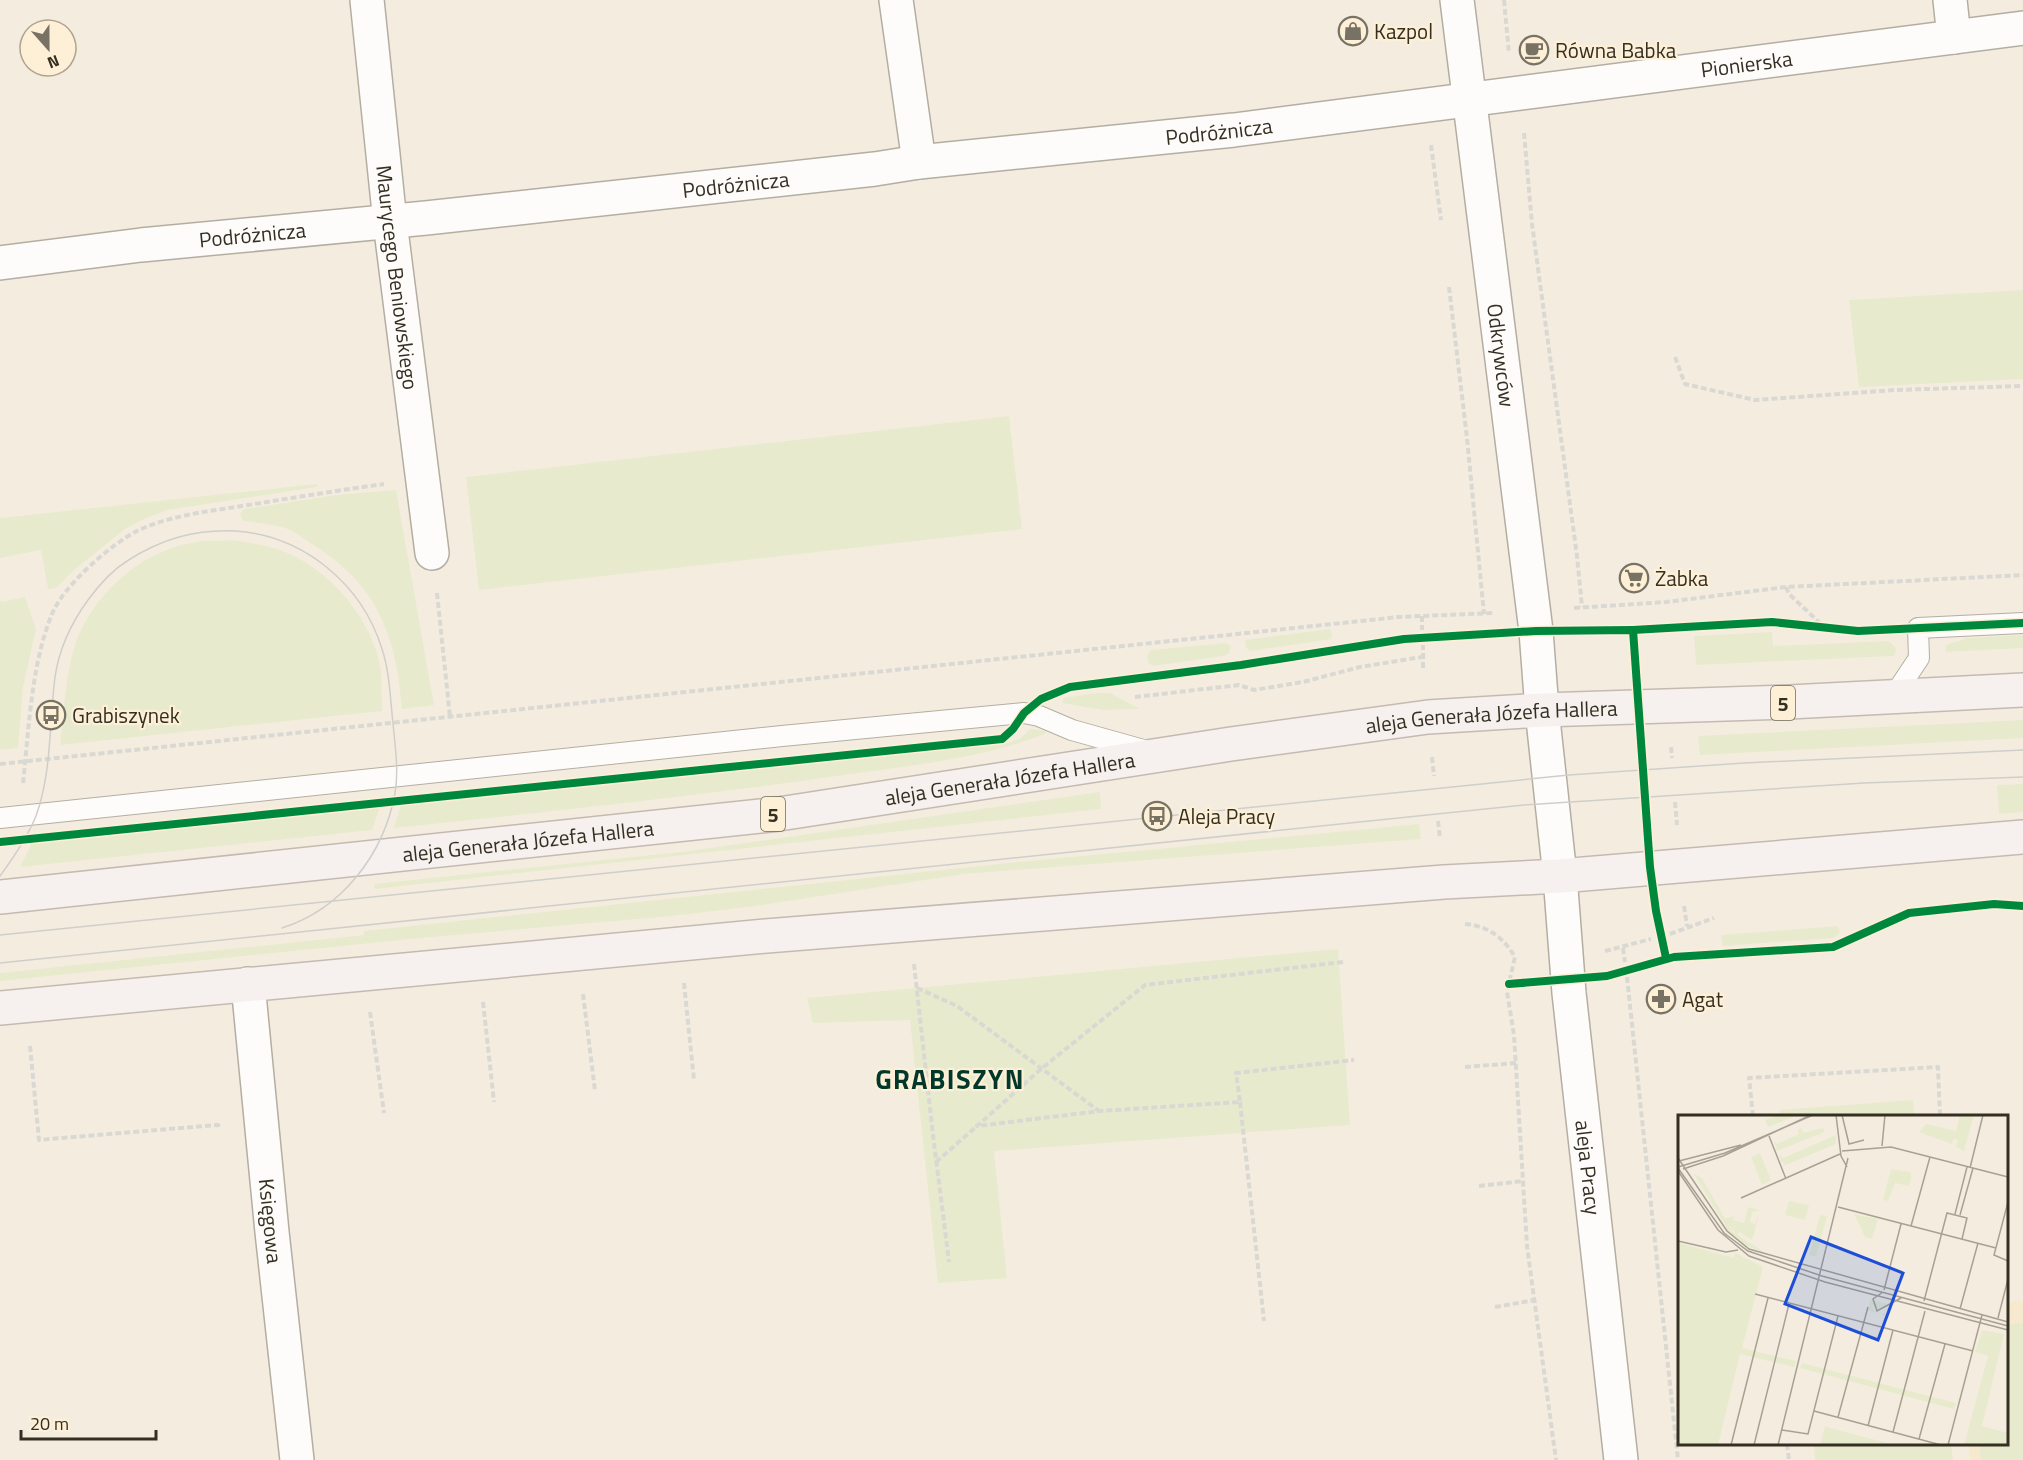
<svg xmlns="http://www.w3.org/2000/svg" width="2023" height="1460" font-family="'Titillium Web',sans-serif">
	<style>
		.built { fill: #f7e9cd }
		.green { fill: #e8eacd }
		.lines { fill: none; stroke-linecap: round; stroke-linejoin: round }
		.lane-casing { stroke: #b4aea2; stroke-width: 22 }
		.street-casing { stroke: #b4aea2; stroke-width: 36 }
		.secondary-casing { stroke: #b4aea2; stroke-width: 36 }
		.primary-casing { stroke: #c5bab1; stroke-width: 36 }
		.path { stroke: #dad8d3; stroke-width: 4; stroke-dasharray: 6 3; stroke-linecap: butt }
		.lane { stroke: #fdfcfa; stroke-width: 20 }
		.street { stroke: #fdfcfa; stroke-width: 33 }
		.secondary { stroke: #fdfcfa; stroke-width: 33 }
		.primary { stroke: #f6f0ee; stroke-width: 33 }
		.tram { stroke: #d0cecb; stroke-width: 1.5 }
		.cycleway-casing { stroke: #fdf0d6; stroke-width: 11 }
		.cycleway { stroke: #00873e; stroke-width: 8 }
		.labels { text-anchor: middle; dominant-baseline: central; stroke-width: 4.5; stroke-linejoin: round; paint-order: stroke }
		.shield { fill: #fdf0d6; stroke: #716958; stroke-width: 1.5 }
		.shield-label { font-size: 20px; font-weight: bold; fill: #352f22 }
		.poi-label { font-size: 21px; fill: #352f22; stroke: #fdf0d6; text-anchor: start }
		.street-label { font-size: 21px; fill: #352f22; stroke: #fdf0d6 }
		.district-label { font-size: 27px; font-weight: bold; letter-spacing: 1.5px; fill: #013829; stroke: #fdf0d6 }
		.inset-road { fill: none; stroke: #a8a193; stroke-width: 1.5 }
		.view { fill: #1d4ed8; fill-opacity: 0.15; stroke: #1d4ed8; stroke-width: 3 }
		.inset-edge { fill: none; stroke: #352f22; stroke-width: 3 }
	</style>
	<rect width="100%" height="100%" fill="#f4eddf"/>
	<path class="built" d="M 2023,1300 L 2023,1460 L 1970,1460 L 1968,1444 L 2006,1444 L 2007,1302 Z"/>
	<g class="green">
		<path d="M 2023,290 L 2023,379 L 1859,387 L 1849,300 Z"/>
		<path d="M 1009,416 L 1022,529 L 479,590 L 466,477 Z"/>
		<path d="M 317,484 L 317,487 L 167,510 L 144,519 L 125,529 L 73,571 L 56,588 L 48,589 L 41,550 L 0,558 L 0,518 Z"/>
		<path d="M 396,490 L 434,705 L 402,709 C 396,637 379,587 315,546 C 307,541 297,533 288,529 C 275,524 257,523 243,521 L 240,514 L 244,509 L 337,495 Z"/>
		<path d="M 231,540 C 253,543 274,546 294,556 C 333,575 368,617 379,660 C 383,676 381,695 382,711 L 60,745 C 64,712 65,676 75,645 C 94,591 146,546 204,541 C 213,540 222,541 231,540 Z"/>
		<path d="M 0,597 L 1,602 L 25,597 L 36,629 L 23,687 L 18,748 L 0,750 Z"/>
		<path d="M 1330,629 L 1332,633 L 1331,639 L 1251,651 L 1246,648 L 1245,640 Z"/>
		<path d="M 1772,632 L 1773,646 L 1889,641 L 1895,647 L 1896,651 L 1894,656 L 1696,665 L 1694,636 Z"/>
		<path d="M 2023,635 L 2023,648 L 1946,652 L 1946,645 L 1967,638 Z"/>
		<path d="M 1226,643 L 1231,646 L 1229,653 L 1224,656 L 1152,666 L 1148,662 L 1147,656 L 1151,650 Z"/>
		<path d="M 1097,693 L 1110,693 L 1140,709 L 1102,710 L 1062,703 L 1064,698 Z"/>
		<path d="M 2023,720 L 2023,738 L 1700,755 L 1698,736 Z"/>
		<path d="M 1030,729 L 1046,731 L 1045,734 C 974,761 898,767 823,778 C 681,798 538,813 394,828 L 401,805 L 1011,742 L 1021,738 Z"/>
		<path d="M 2023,784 L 2023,812 L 1999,814 L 1997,785 Z"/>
		<path d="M 1100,792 L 1101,809 L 375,889 L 374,884 L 690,851 Z"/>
		<path d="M 380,807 L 372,830 L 20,867 L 32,843 Z"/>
		<path d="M 1419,824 L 1421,839 L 964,874 L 756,906 L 672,916 L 421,938 L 0,981 L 0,973 L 364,935 L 364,931 L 1019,862 Z"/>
		<path d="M 1838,926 L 1840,933 L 1833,938 L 1723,946 L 1721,935 Z"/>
		<path d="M 1338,949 L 1350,1125 L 994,1151 L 1007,1278 L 938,1283 L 910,1020 L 813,1023 L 807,998 Z"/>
		<path d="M 1913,1100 L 1915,1116 L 1780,1116 L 1779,1110 Z"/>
		<path d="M 2023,1323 L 2023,1460 L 1981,1460 L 1979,1444 L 2006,1444 L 2007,1325 Z"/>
		<path d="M 1814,1444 L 1951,1444 L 1953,1460 L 1815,1460 Z"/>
	</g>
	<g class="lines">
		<g class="lane-casing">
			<g id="lane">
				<path d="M 1893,697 L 1919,658 L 1918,628 L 2023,623"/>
				<path d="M 0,818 L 782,736 L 1024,713 L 1039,716 L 1072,730 L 1147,751"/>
			</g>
		</g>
		<g class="street-casing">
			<g id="street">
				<path id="s1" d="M 367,0 L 390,222 L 432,553"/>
				<path d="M 896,0 L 919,162"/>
				<path id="s2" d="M 1457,0 L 1536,631 L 1542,710"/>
				<path d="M 1950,0 L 1954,37"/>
				<path id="s3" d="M 0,263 L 141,245 L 426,218 L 875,169 L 919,162 L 1234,130 L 2023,28"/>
				<path id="s4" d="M 248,984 L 272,1232 L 297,1460"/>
			</g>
		</g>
		<g class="secondary-casing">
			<g id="secondary">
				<path id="s5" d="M 1542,710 L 1560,876 L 1569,993 L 1621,1460"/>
			</g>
		</g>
		<g class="primary-casing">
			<g id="primary">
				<path id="s6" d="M 0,897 L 779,814 L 1231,744 L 1428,717 L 1542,710 L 1789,702 L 2023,690"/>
				<path d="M 0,1008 L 766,936 L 1444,882 L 1560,876 L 2023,837"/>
			</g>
		</g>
		<g class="path">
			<path d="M 1504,0 L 1509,53"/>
			<path d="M 1524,133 L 1532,224 L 1577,556 L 1582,607"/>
			<path d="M 1431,145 L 1441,220"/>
			<path d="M 1449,287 L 1467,438 L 1484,614"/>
			<path d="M 1675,357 L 1685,384 L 1755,400 L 1895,390 L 2023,386"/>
			<path d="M 1786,587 L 1789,594 L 1824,627"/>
			<path d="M 437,593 L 450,717"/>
			<path d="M 1574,608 L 1666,602 L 1786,587 L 2023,575"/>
			<path d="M 1422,616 L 1422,630"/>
			<path d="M 1423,668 L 1423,645"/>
			<path d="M 1135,697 L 1239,685 L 1254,690 L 1303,682 L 1360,667 L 1422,657"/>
			<path d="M 1671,747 L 1672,758"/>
			<path d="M 1432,757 L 1434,776"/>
			<path d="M 0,764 L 1399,617 L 1494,613"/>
			<path d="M 23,783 C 29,729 31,665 52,614 C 63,586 112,543 139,530 C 170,516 203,512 236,507 C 285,499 334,491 384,484"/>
			<path d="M 1675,802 L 1677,825"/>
			<path d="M 1438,821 L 1440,838"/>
			<path d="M 1684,906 L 1687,926"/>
			<path d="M 1465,924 C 1488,926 1503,937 1515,957 L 1507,992 L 1514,1035 L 1527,1246 L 1556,1460"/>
			<path d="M 1670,934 L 1714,918"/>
			<path d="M 1623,948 L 1625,962"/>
			<path d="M 1605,951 L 1651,939"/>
			<path d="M 1343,962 L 1145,985 L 1041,1069 L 977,1126 L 1100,1111 L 1240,1102 L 1236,1073 L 1354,1060"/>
			<path d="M 914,964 L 933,1135 L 949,1262"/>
			<path d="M 1627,977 L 1678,1460"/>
			<path d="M 684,983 L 694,1080"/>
			<path d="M 917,988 L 957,1006 L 1099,1111"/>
			<path d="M 583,994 L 595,1091"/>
			<path d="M 483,1002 L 494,1102"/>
			<path d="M 370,1012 L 384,1113"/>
			<path d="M 30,1046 L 39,1140 L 218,1125 L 219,1128"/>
			<path d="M 1465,1067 L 1516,1063"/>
			<path d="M 1240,1102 L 1264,1321"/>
			<path d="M 1753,1116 L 1749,1078 L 1938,1067 L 1940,1116"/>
			<path d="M 936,1162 L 977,1126"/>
			<path d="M 1479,1186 L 1523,1181"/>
			<path d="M 1495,1307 L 1535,1300"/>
			<path d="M 1787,1444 L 1789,1460"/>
		</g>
		<use href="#lane" class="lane"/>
		<use href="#street" class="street"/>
		<use href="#secondary" class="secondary"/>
		<use href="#primary" class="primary"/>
		<g class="tram">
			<path d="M 0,876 C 14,857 27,838 36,816 C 52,772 49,723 55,677 C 59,649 72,622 88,600 C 99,585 111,571 127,561 C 161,539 195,529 236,531 C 304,536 362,584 382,649 C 390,673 390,698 393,723 C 395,745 399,771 395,793 C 384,854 342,909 282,928"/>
			<path d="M 0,935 L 1569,775 L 1744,763 L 2023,750"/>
			<path d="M 0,963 L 1524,805 L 1864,783 L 2023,777"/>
		</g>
		<g class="cycleway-casing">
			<g id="cycleway">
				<path d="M 1633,630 L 1772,622 L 1858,631 L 2023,623"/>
				<path d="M 0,842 L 1002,739 L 1013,729 L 1024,713 L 1041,699 L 1070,687 L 1241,665 L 1404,639 L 1536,631 L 1633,630 L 1650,867 L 1656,911 L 1666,958"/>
				<path d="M 1509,984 L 1607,976 L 1674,957 L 1833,947 L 1909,913 L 1994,904 L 2023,906"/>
			</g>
		</g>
		<use href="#cycleway" class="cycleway"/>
	</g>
	<defs>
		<g id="shop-ring" transform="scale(1.5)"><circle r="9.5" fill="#fdf0d6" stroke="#787264" stroke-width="1.5"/><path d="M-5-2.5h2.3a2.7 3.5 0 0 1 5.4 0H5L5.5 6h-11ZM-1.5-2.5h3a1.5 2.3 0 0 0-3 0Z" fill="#787264"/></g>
		<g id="cafe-ring" transform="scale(1.5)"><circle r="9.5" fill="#fdf0d6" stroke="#787264" stroke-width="1.5"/><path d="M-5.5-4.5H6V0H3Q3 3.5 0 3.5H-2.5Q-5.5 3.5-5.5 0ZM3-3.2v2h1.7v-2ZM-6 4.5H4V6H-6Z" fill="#787264"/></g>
		<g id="supermarket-ring" transform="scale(1.5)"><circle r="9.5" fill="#fdf0d6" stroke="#787264" stroke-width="1.5"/><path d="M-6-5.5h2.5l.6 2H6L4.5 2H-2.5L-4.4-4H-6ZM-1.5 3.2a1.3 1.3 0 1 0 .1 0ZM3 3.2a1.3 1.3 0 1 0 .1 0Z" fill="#787264"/></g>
		<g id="bus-ring" transform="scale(1.5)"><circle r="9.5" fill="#fdf0d6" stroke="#787264" stroke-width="1.5"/><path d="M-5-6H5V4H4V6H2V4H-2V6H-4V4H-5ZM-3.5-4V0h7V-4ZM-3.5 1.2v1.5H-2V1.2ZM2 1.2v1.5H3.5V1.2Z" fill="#787264"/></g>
		<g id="pharmacy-ring" transform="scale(1.5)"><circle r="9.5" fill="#fdf0d6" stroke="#787264" stroke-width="1.5"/><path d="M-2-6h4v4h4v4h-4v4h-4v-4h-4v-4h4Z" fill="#787264"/></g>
	</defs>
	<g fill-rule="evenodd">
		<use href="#shop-ring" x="1353" y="31"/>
		<use href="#cafe-ring" x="1534" y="50"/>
		<use href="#supermarket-ring" x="1634" y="578"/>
		<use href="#bus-ring" x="51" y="715"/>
		<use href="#bus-ring" x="1157" y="816"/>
		<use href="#pharmacy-ring" x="1661" y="999"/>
	</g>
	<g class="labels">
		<g class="shield">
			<rect x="1771" y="686" width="24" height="34" rx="4.5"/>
			<rect x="761" y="797" width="24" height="34" rx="4.5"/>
		</g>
		<g class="shield-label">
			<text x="1783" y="703">5</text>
			<text x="773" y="814">5</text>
		</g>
		<g class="poi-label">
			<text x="1374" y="31">Kazpol</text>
			<text x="1555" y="50">Równa Babka</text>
			<text x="1655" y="578">Żabka</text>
			<text x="72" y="715">Grabiszynek</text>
			<text x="1178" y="816">Aleja Pracy</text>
			<text x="1682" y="999">Agat</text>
		</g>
		<g class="street-label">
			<text stroke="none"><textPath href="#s3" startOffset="1758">Pionierska</textPath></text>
			<text stroke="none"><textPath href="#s3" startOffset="1226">Podróżnicza</textPath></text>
			<text stroke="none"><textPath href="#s3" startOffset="740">Podróżnicza</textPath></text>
			<text stroke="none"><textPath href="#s3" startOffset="254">Podróżnicza</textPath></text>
			<text stroke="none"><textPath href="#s1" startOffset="279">Maurycego Beniowskiego</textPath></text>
			<text stroke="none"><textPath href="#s2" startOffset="358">Odkrywców</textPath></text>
			<text stroke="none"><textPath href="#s6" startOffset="1503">aleja Generała Józefa Hallera</textPath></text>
			<text stroke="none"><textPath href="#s6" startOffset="1017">aleja Generała Józefa Hallera</textPath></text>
			<text stroke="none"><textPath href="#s6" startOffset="531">aleja Generała Józefa Hallera</textPath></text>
			<text stroke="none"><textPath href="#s5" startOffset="460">aleja Pracy</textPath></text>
			<text stroke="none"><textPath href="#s4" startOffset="238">Księgowa</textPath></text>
		</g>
		<g class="district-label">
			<text x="950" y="1078">GRABISZYN</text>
		</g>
	</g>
	<g transform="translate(1678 1115)">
		<rect width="330" height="330" fill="#f4eddf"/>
		<path d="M 100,0 L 118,0 L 118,1 L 90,12 L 87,5 ZM 282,0 L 296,0 L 286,36 L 278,32 L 280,25 L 276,24 L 274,29 L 241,17 L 248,9 L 278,16 ZM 123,13 L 126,18 L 145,13 L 147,17 L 99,36 L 96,25 L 99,29 L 121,19 L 119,15 ZM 158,20 L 158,29 L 105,51 L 107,48 L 103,47 L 102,39 L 105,43 ZM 82,38 L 93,65 L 84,70 L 73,42 ZM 213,54 L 233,57 L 233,64 L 231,71 L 217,68 L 210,86 L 205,85 ZM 15,58 L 24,63 L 54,116 L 89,139 L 67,130 L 52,118 ZM 111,86 L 131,90 L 127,105 L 107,100 ZM 70,92 L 82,95 L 74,97 L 72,107 L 77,109 L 81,97 L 76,120 L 73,125 L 62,117 L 59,119 L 74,130 L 59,120 L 46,104 L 57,101 L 55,105 L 66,108 ZM 176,99 L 200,104 L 194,124 L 187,122 ZM 142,100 L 149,101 L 138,142 L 131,140 ZM 1,128 L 60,144 L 55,142 L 57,138 L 85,152 L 64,233 L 118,246 L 116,252 L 62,239 L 40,330 L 0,330 ZM 192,185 L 210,189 L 201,196 L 193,189 L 198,198 L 210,199 L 209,195 L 214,190 L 210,201 L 194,197 L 190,195 ZM 304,215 L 326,219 L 304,311 L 330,318 L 330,330 L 286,330 L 310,241 L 297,237 ZM 124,248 L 278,288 L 276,294 L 122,253 ZM 147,311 L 156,314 L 217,330 L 142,330 Z" fill="#e8eacd"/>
		<path class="inset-road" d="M 158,0 L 163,41 L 169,52M 164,0 L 171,29 L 186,25M 91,21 L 108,64M 204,31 L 207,0M 164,36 L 213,32 L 330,62M 0,43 L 49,116 L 71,134 L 330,207M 1,46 L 63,30M 0,52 L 47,38 L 135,0M 0,53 L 46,118 L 70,136 L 144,161 L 330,211M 292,53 L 305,0M 5,54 L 45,41 L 133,0M 0,56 L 40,115 L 71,141 L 147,167 L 330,215M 63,83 L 162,39M 330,87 L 316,140 L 330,146M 160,92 L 318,133M 277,99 L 289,52M 282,100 L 295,53M 233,111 L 252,42M 0,126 L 48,137 L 60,135M 206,175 L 223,109M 205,177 L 195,184 L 199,196 L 223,183M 77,179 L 295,236M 246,186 L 269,98 L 289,103 L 284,124M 282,194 L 300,128M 320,203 L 330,164M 136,296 L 263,330M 160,302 L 190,192M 190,311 L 215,215M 104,315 L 130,319 L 160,201M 215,317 L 247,196M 241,324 L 267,229M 53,330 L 90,183M 76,330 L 111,189M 100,330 L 170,43M 270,330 L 304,200"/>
		<path class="view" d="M 133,122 L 225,158 L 200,225 L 107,189 Z"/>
		<rect width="330" height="330" class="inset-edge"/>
	</g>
	<g transform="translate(48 48) rotate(159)"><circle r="28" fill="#fdf0d6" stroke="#ada38e" stroke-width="1.5"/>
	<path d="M0-4.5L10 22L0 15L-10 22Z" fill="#787264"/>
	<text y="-9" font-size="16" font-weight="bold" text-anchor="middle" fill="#352f22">N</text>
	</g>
	<path d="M21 1430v9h135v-9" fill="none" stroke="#352f22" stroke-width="3"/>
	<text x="30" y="1430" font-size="18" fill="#352f22" stroke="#fdf0d6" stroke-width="4.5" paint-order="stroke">20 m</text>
</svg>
